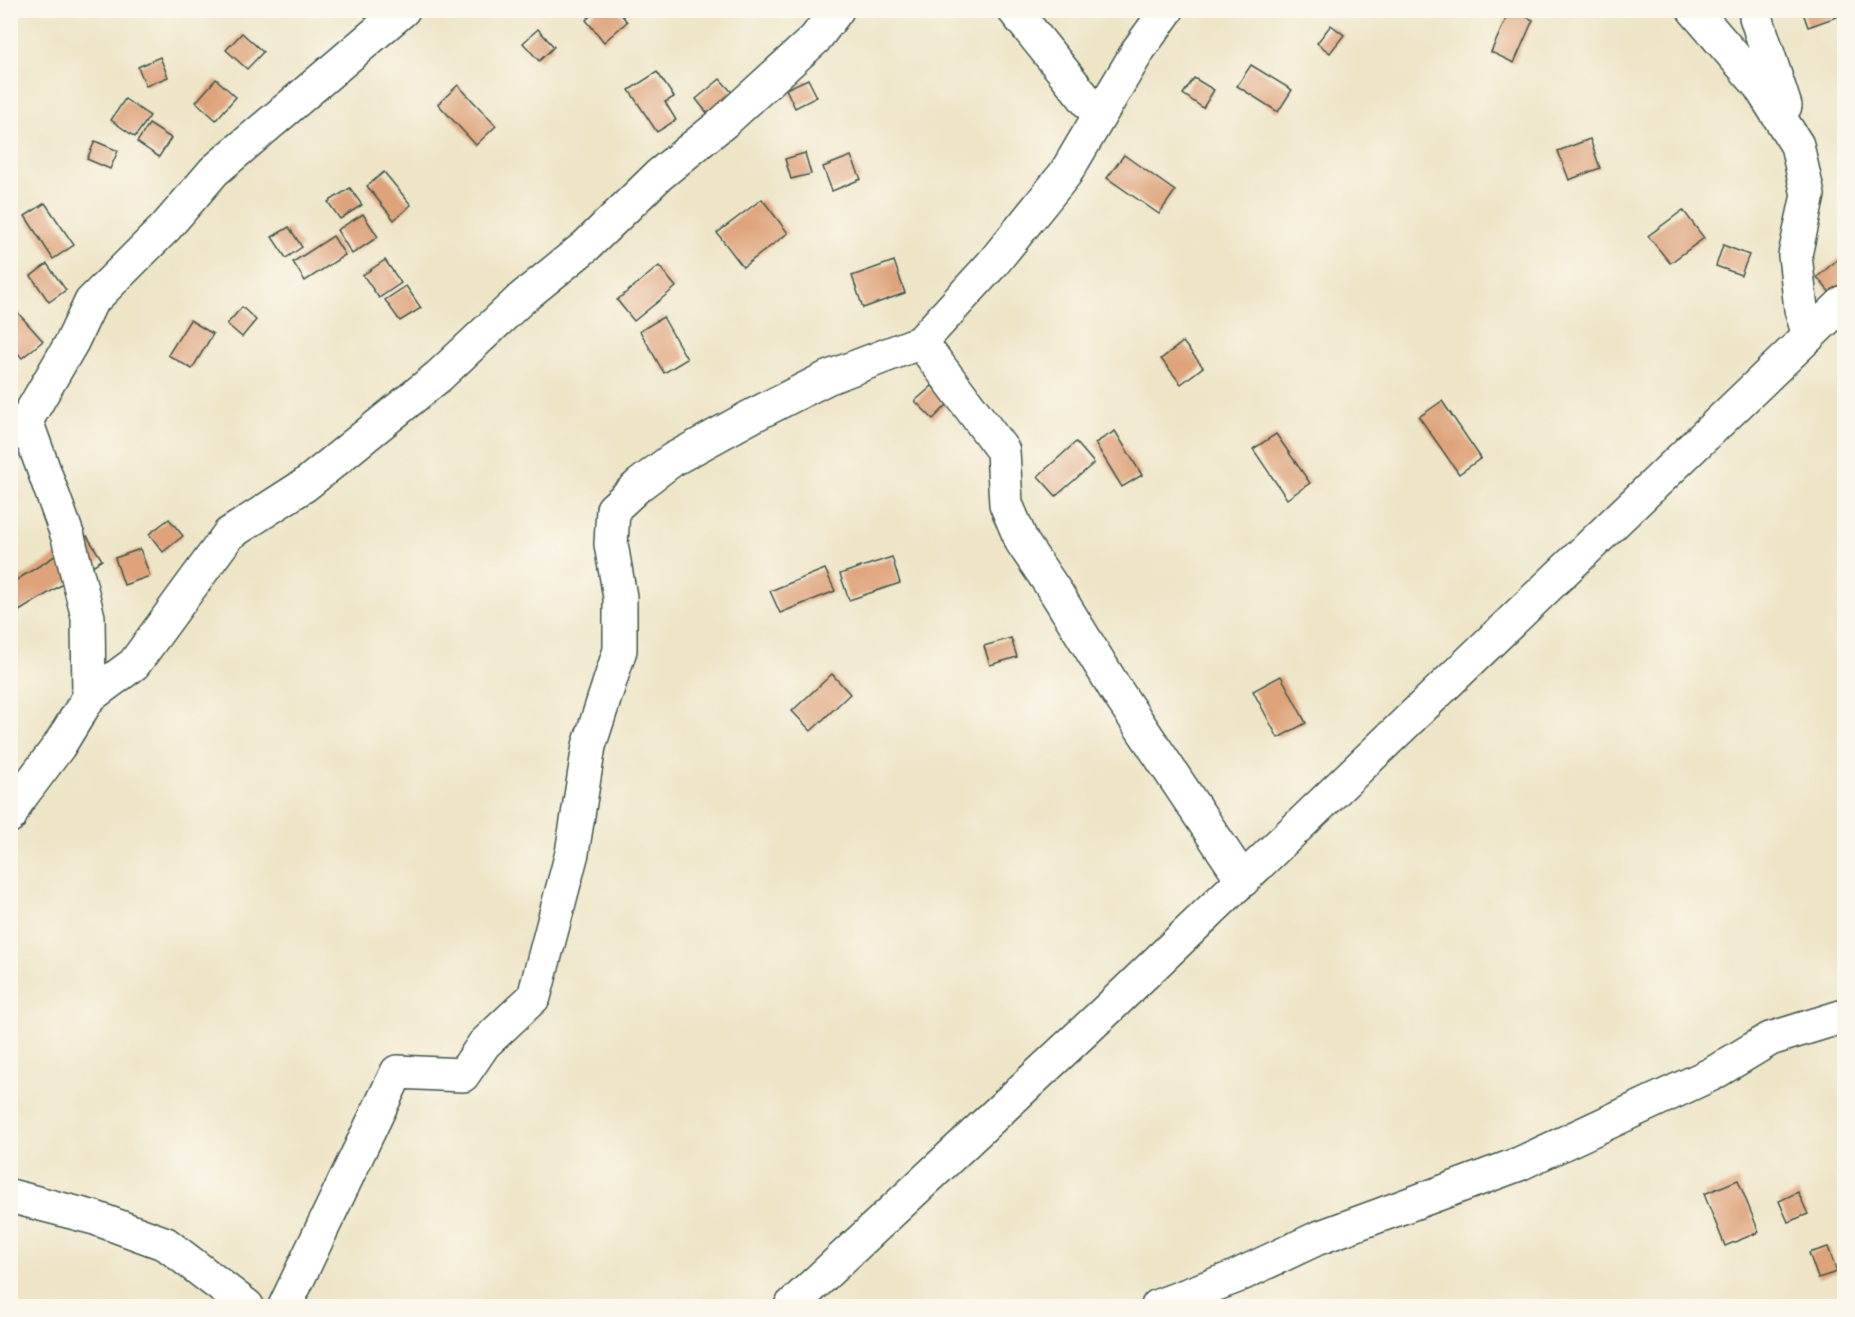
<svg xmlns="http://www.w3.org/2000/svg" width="1855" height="1317" font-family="'Gentium Book Plus',serif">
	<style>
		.building { fill: #dea37a }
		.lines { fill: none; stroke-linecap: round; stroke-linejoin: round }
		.minor-casing { stroke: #3e564a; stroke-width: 36 }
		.minor { stroke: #fff; stroke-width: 33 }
	</style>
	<rect width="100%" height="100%" fill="#fbf7ec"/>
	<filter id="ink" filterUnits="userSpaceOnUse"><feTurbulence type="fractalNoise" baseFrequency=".0167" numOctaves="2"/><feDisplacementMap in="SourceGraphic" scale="12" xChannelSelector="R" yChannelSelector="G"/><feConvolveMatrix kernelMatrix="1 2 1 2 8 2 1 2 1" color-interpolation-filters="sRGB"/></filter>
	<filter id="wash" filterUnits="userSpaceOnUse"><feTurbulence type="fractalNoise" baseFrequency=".008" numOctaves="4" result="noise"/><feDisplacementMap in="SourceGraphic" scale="24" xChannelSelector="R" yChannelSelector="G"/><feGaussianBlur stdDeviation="1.35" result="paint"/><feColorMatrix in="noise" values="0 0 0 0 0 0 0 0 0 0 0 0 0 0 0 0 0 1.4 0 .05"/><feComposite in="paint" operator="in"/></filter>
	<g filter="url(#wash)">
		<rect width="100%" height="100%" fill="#eee5c7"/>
		<g id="blocks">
			<g class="building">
				<path d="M 359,10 L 385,10 L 372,24 Z"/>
				<path d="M 597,10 L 618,10 L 627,22 L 604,42 L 586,20 Z"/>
				<path d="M 1510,10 L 1533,20 L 1514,63 L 1491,52 Z"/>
				<path d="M 1802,10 L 1837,10 L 1839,16 L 1808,27 Z"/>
				<path d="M 1331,25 L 1344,35 L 1330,53 L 1317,43 Z"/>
				<path d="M 538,29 L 554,47 L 539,61 L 523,43 Z"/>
				<path d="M 242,33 L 263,52 L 247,69 L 226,50 Z"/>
				<path d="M 160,57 L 168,77 L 146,86 L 138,67 Z"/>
				<path d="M 1251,65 L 1292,90 L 1278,112 L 1237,86 Z"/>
				<path d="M 657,72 L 674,97 L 665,102 L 676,120 L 657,132 L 629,90 Z"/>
				<path d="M 1194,78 L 1214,90 L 1203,108 L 1183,94 Z"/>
				<path d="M 216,79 L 236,97 L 216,120 L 196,102 Z"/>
				<path d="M 720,79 L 737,98 L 712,119 L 696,99 Z"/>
				<path d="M 808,79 L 817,97 L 795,108 L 786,89 Z"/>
				<path d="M 458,85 L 496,126 L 476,145 L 438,104 Z"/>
				<path d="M 125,99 L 150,116 L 135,137 L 111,120 Z"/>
				<path d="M 149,124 L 171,138 L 159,157 L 137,142 Z"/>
				<path d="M 1590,139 L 1600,168 L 1569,180 L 1558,151 Z"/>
				<path d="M 95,141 L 118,151 L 110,169 L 87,159 Z"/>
				<path d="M 805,153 L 811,174 L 791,179 L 785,159 Z"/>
				<path d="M 1124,155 L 1175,191 L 1159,214 L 1107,178 Z"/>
				<path d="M 851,156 L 861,179 L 832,191 L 823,167 Z"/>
				<path d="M 384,172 L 411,205 L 394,220 L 367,186 Z"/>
				<path d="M 350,188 L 362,205 L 340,219 L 328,202 Z"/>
				<path d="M 762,199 L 788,233 L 743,267 L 717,233 Z"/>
				<path d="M 45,203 L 74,245 L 53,259 L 25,216 Z"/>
				<path d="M 1683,210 L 1704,238 L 1670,263 L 1648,236 Z"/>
				<path d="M 363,214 L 378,237 L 352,254 L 337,230 Z"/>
				<path d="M 289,227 L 302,247 L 286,258 L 272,237 Z"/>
				<path d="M 333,236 L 345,255 L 305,281 L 293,262 Z"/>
				<path d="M 1723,245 L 1749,255 L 1741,275 L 1716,266 Z"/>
				<path d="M 1844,254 L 1844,292 L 1836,300 L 1817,277 Z"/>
				<path d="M 385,260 L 401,283 L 379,298 L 363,275 Z"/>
				<path d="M 894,261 L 905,293 L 863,308 L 852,276 Z"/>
				<path d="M 47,264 L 66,290 L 49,302 L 31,276 Z"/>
				<path d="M 659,266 L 676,287 L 634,321 L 617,300 Z"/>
				<path d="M 406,286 L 421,308 L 400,321 L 385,300 Z"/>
				<path d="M 10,304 L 43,341 L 22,358 L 10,344 Z"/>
				<path d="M 242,307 L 256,320 L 242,337 L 227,324 Z"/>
				<path d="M 663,317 L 687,359 L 664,373 L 640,331 Z"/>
				<path d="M 190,320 L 213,334 L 192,369 L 168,355 Z"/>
				<path d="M 1183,342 L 1203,367 L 1181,384 L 1161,359 Z"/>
				<path d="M 932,386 L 949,403 L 933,419 L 915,401 Z"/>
				<path d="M 1442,401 L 1481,458 L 1459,474 L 1419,417 Z"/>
				<path d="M 1115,431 L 1142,475 L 1122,487 L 1095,443 Z"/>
				<path d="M 1276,434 L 1310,483 L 1287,499 L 1253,449 Z"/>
				<path d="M 1076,442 L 1094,463 L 1056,496 L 1038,476 Z"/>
				<path d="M 169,519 L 183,536 L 163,552 L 149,534 Z"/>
				<path d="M 87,536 L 102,560 L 16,613 L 10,604 L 10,584 Z"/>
				<path d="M 140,549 L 150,576 L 124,585 L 115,558 Z"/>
				<path d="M 892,557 L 900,583 L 849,600 L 840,574 Z"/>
				<path d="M 825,569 L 835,591 L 780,613 L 770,591 Z"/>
				<path d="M 1011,638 L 1017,657 L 990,665 L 984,646 Z"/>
				<path d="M 832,674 L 850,694 L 811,731 L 792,711 Z"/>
				<path d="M 1281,676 L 1306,723 L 1278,738 L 1253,691 Z"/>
				<path d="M 1738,1180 L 1759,1232 L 1725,1246 L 1704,1194 Z"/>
				<path d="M 1798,1192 L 1808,1214 L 1788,1222 L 1779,1201 Z"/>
				<path d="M 1828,1247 L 1837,1272 L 1818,1278 L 1809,1253 Z"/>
			</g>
		</g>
	</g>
	<g filter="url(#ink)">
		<use href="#blocks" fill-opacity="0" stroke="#3e564a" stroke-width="1.5"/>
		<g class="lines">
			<g class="minor-casing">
				<g id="minor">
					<path d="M 1014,10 L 1099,116"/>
					<path d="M 1694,10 L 1759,85 L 1797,145 L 1808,195 L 1795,255 L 1801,309 L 1809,336"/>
					<path d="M 1757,10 L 1756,17 L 1785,106"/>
					<path d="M 921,342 L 1003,451 L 1006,504 L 1022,542 L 1057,594 L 1116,690 L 1243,880"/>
					<path d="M 10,435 L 26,421 L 72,342 L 91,302 L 166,227 L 214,171 L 403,10"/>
					<path d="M 89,697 L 134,664 L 229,534 L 305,485 L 439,376 L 522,298 L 586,246 L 659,175 L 724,122 L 815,39 L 837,10"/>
					<path d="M 10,816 L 16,803 L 59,746 L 89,697 L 88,617 L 68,537 L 26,421"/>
					<path d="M 10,1196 L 95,1218 L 166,1244 L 247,1306"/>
					<path d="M 285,1306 L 397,1072 L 463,1075 L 484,1044 L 534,997 L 572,853 L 589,746 L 620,650 L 620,597 L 611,544 L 613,509 L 639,485 L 672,460 L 752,416 L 827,378 L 921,342 L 993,263 L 1065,174 L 1139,49 L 1167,10"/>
					<path d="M 791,1306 L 1108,1009 L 1844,302"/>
					<path d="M 1158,1306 L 1235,1277 L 1318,1238 L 1519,1164 L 1712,1074 L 1770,1039 L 1844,1016"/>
				</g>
			</g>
			<use href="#minor" class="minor"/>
		</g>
	</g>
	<rect width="1855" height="1317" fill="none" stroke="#fbf7ec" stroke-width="36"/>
</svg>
